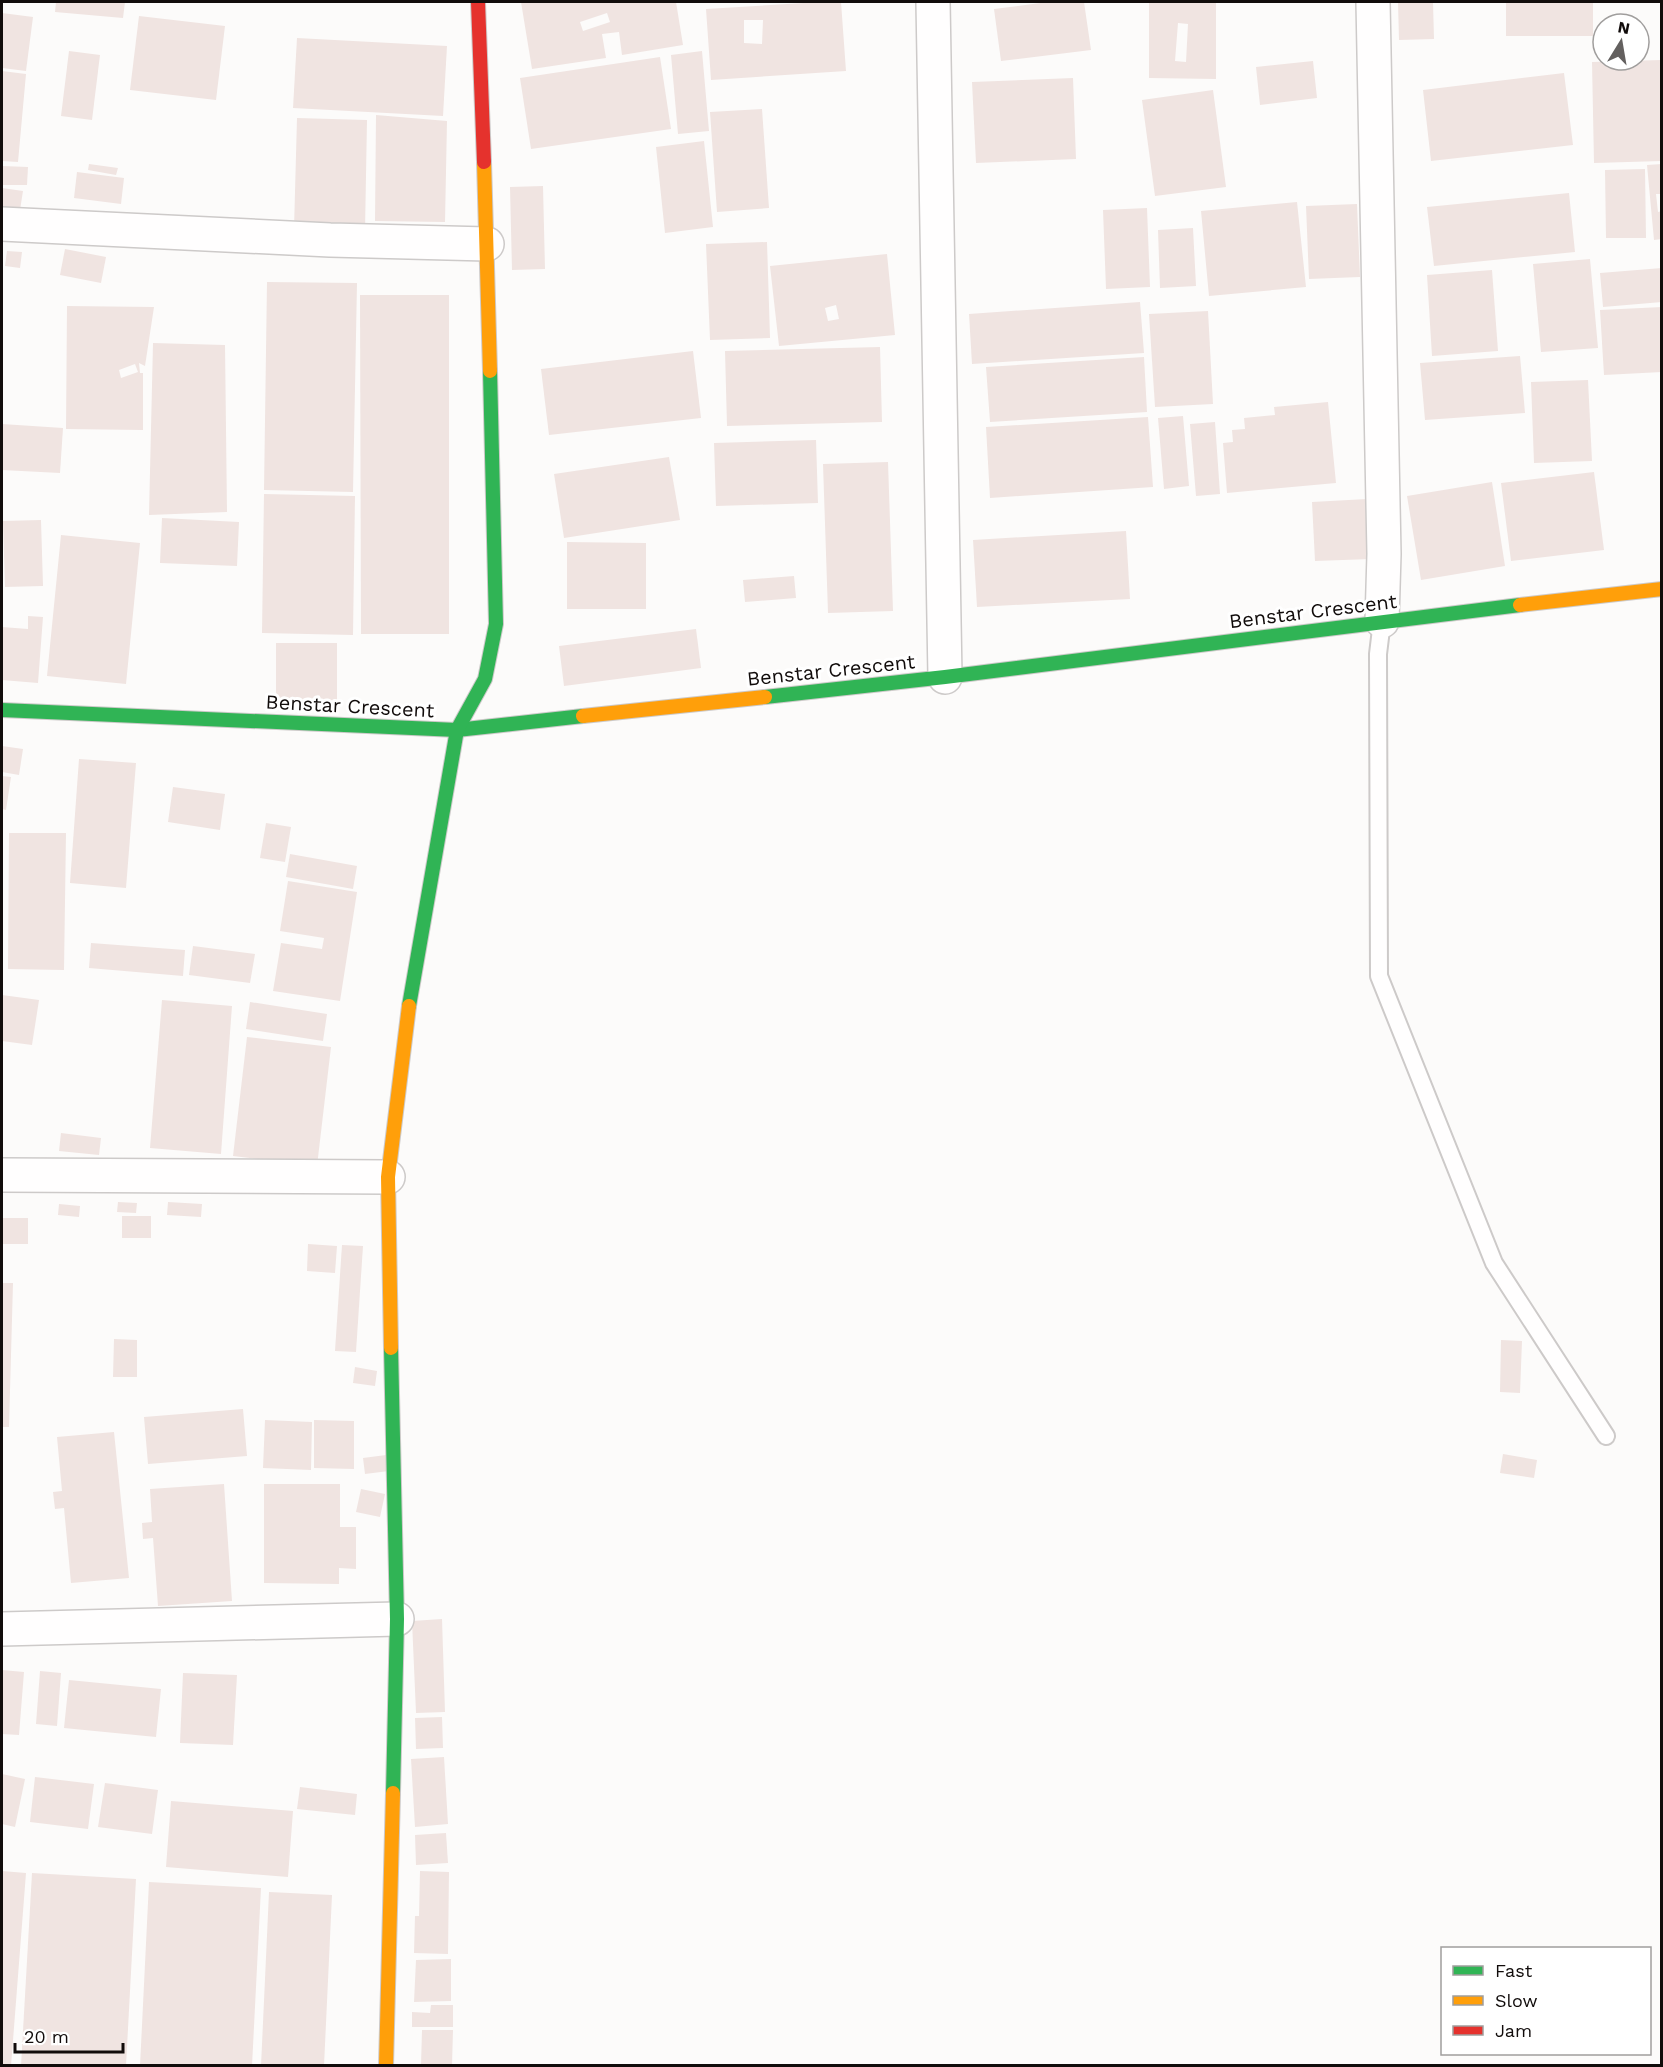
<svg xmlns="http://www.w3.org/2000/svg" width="1663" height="2067" font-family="'Work Sans',sans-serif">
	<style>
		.building { fill: #f0e4e1; fill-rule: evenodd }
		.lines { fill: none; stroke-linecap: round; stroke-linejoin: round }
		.lane-casing { stroke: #cdcac9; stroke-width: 20 }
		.street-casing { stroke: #cdcac9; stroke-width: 36 }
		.fast-casing { stroke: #cdcac9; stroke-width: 16 }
		.slow-casing { stroke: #cdcac9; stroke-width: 16 }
		.jam-casing { stroke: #cdcac9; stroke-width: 16 }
		.lane { stroke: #fffefe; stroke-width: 16 }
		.street { stroke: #fffefe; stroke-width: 33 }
		.fast { stroke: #30b455; stroke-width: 14 }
		.slow { stroke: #ff9f0a; stroke-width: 14 }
		.jam { stroke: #e5322d; stroke-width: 14 }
		.labels { text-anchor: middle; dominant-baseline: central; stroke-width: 6; stroke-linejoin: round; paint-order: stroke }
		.street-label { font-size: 20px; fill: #110c0b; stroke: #fff }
	</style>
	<rect width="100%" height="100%" fill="#fcfbfa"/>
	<g class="building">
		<path d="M 56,2 L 125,2 L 123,18 L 55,12 Z"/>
		<path d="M 521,2 L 676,2 L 683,45 L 622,55 L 619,32 L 602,34 L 606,58 L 532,69 ZM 607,13 L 610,22 L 583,31 L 580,22 Z"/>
		<path d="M 820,2 L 841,2 L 846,71 L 711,80 L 706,9 ZM 744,20 L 763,20 L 762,44 L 744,43 Z"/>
		<path d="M 1048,2 L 1084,2 L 1091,50 L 1001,61 L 994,9 Z"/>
		<path d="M 1149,2 L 1216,2 L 1216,79 L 1149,78 ZM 1178,23 L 1188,24 L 1186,62 L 1175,61 Z"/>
		<path d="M 1398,2 L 1433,2 L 1434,39 L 1399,40 Z"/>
		<rect x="1506" y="2" width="87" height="34"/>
		<path d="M 2,13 L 33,17 L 26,71 L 2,68 Z"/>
		<path d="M 139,16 L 225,26 L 216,100 L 130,90 Z"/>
		<path d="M 297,38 L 447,46 L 443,116 L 293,108 Z"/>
		<path d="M 69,51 L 100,55 L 92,120 L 61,116 Z"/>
		<path d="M 702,51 L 709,131 L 678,134 L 671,55 Z"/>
		<path d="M 660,57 L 671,129 L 531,149 L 520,78 Z"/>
		<path d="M 1661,60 L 1662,161 L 1594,163 L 1592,62 Z"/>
		<path d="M 1313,61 L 1317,98 L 1260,105 L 1256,67 Z"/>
		<path d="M 2,71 L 26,74 L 18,162 L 2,161 Z"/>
		<path d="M 1564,73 L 1573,145 L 1431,161 L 1423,90 Z"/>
		<path d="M 1073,78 L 1076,159 L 976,163 L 972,82 Z"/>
		<path d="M 1213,90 L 1226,187 L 1155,196 L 1142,100 Z"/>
		<path d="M 762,109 L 769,208 L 717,212 L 710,112 Z"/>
		<path d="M 376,115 L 447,121 L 445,222 L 375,221 Z"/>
		<path d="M 297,118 L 367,120 L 365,231 L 294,229 Z"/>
		<path d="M 704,141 L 713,227 L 665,233 L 656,147 Z"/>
		<path d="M 89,164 L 118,168 L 116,175 L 88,170 Z"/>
		<path d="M 1662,164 L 1662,194 L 1656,194 L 1658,212 L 1662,211 L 1662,239 L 1654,240 L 1647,165 Z"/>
		<path d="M 2,166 L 28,167 L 27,185 L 2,185 Z"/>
		<path d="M 1645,169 L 1646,238 L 1606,238 L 1605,170 Z"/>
		<path d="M 77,172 L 124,178 L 121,204 L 74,198 Z"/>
		<path d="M 543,186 L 545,269 L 512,270 L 510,187 Z"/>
		<path d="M 2,188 L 23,191 L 20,210 L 2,207 Z"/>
		<path d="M 1569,193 L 1575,252 L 1434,266 L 1427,207 Z"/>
		<path d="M 1297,202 L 1306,287 L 1209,296 L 1201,211 Z"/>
		<path d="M 1357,204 L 1360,277 L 1309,279 L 1306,206 Z"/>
		<path d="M 1147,208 L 1150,287 L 1106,289 L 1103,210 Z"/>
		<path d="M 1193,228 L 1196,286 L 1160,288 L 1158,230 Z"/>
		<path d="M 767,242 L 770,338 L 710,340 L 706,244 Z"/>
		<path d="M 65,249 L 106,257 L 101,283 L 60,275 Z"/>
		<path d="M 7,251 L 22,252 L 20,268 L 5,266 Z"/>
		<path d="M 887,254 L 895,335 L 779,346 L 770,266 ZM 836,305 L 839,319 L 828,321 L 825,308 Z"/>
		<path d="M 1590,259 L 1598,348 L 1541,352 L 1533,264 Z"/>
		<path d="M 1662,268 L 1662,302 L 1603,307 L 1600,273 Z"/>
		<path d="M 1492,270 L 1498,351 L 1432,356 L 1427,275 Z"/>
		<path d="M 267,282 L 357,283 L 353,492 L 264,490 Z"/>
		<path d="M 360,295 L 449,295 L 449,634 L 361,634 Z"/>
		<path d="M 1140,302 L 1144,353 L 972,364 L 969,314 Z"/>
		<path d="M 67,306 L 154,307 L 145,366 L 139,363 L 140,373 L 143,373 L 143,430 L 66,429 ZM 135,364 L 138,372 L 121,378 L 119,370 Z"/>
		<path d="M 1662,307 L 1662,372 L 1604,375 L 1600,310 Z"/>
		<path d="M 1208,311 L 1213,404 L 1155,407 L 1149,314 Z"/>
		<path d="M 153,343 L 225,345 L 227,512 L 149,515 Z"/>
		<path d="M 880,347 L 882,422 L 727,426 L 725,351 Z"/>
		<path d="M 693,351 L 701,418 L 549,435 L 541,369 Z"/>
		<path d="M 1520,356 L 1525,413 L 1425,420 L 1420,363 Z"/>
		<path d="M 1144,357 L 1147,412 L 990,422 L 986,367 Z"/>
		<path d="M 1588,380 L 1592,461 L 1534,463 L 1531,382 Z"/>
		<path d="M 1328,402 L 1336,483 L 1227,493 L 1223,443 L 1233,442 L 1232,430 L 1245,429 L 1244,418 L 1275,415 L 1274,407 Z"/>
		<path d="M 1183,416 L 1189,486 L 1164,489 L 1158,418 Z"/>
		<path d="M 1148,417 L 1153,487 L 990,498 L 986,427 Z"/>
		<path d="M 1215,422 L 1220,494 L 1196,496 L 1190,424 Z"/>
		<path d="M 2,424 L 63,428 L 60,473 L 2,470 Z"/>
		<path d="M 816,440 L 818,503 L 716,506 L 714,443 Z"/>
		<path d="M 669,457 L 680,520 L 564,538 L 554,474 Z"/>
		<path d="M 888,462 L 893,611 L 828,613 L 823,464 Z"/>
		<path d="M 1594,472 L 1604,550 L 1511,561 L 1501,483 Z"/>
		<path d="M 1492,482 L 1505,566 L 1421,580 L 1407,496 Z"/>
		<path d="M 264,494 L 355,496 L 353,635 L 262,633 Z"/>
		<path d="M 1367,499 L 1371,559 L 1315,561 L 1312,502 Z"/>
		<path d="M 162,518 L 239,522 L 237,566 L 160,563 Z"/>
		<path d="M 41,520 L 43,586 L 5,587 L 3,521 Z"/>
		<path d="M 1126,531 L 1130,599 L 977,607 L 973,540 Z"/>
		<path d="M 61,535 L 140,543 L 126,684 L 47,676 Z"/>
		<path d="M 567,542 L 646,543 L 646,609 L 567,609 Z"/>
		<path d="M 794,576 L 796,598 L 745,602 L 743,580 Z"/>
		<path d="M 28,616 L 43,617 L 38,683 L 2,680 L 2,627 L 28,629 Z"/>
		<path d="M 696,629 L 701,668 L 564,686 L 559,646 Z"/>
		<rect x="276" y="643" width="61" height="59"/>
		<path d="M 2,746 L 23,749 L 19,775 L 2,772 Z"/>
		<path d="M 79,759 L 136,763 L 126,888 L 70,883 Z"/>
		<path d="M 2,776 L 11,777 L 6,810 L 2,809 Z"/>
		<path d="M 173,787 L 225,794 L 220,830 L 168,822 Z"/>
		<path d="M 266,823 L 291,827 L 285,862 L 260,858 Z"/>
		<path d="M 9,833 L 66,833 L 64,970 L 8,969 Z"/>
		<path d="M 290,854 L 357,866 L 353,889 L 286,877 Z"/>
		<path d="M 288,881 L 357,892 L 340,1001 L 273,991 L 281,943 L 322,949 L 324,938 L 280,931 Z"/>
		<path d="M 91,943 L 185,950 L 183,976 L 89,968 Z"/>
		<path d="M 193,946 L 255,954 L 250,983 L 189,975 Z"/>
		<path d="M 2,995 L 39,1000 L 32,1045 L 2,1041 Z"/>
		<path d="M 162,1000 L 232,1006 L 221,1154 L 150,1148 Z"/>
		<path d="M 250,1002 L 327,1014 L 323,1041 L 246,1029 Z"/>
		<path d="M 247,1037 L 331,1047 L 317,1166 L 233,1156 Z"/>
		<path d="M 61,1133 L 101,1138 L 99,1155 L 59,1151 Z"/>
		<path d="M 118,1202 L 137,1203 L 136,1213 L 117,1212 Z"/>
		<path d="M 168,1202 L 202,1204 L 201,1217 L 167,1215 Z"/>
		<path d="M 59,1204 L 80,1206 L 79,1217 L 58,1215 Z"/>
		<rect x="122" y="1216" width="29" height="22"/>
		<rect x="2" y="1218" width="26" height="26"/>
		<path d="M 308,1244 L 337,1246 L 335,1273 L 307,1271 Z"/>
		<path d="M 342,1245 L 363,1246 L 356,1352 L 335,1351 Z"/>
		<path d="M 2,1283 L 13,1283 L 9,1427 L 2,1427 Z"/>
		<path d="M 114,1339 L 137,1340 L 137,1377 L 113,1377 Z"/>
		<path d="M 1501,1340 L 1522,1341 L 1520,1393 L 1500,1392 Z"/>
		<path d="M 355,1367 L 377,1371 L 375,1386 L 353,1383 Z"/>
		<path d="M 243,1409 L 247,1456 L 148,1464 L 144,1417 Z"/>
		<path d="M 265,1420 L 312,1422 L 311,1470 L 263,1468 Z"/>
		<path d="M 314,1420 L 354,1421 L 354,1469 L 314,1468 Z"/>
		<path d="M 114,1432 L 129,1578 L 71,1583 L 64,1508 L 55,1509 L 53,1492 L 62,1491 L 57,1437 Z"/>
		<path d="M 1503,1454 L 1537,1460 L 1534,1478 L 1500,1473 Z"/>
		<path d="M 386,1455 L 389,1471 L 365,1474 L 363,1458 Z"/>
		<path d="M 224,1484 L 232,1601 L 158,1606 L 153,1538 L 143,1539 L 142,1523 L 152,1522 L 150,1489 Z"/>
		<path d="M 264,1484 L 340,1484 L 340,1527 L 356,1527 L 356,1569 L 339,1568 L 339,1584 L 264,1583 Z"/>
		<path d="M 361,1489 L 385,1494 L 380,1517 L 356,1512 Z"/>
		<path d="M 442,1619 L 445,1712 L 416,1713 L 412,1621 Z"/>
		<path d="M 2,1670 L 24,1672 L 19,1735 L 2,1734 Z"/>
		<path d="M 40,1671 L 61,1673 L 57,1726 L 36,1724 Z"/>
		<path d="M 183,1673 L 237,1675 L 233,1745 L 180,1743 Z"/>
		<path d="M 69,1680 L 161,1689 L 156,1737 L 64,1728 Z"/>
		<path d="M 442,1717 L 443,1748 L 416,1749 L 415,1718 Z"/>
		<path d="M 444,1757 L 448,1824 L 415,1827 L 411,1759 Z"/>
		<path d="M 2,1774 L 25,1779 L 15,1827 L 2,1824 Z"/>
		<path d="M 35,1777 L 94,1784 L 88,1829 L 30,1822 Z"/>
		<path d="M 105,1783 L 158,1790 L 152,1834 L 98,1827 Z"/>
		<path d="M 300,1787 L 357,1794 L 355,1815 L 297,1809 Z"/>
		<path d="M 171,1801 L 293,1811 L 288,1877 L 166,1867 Z"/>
		<path d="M 446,1833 L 448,1863 L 416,1865 L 415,1835 Z"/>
		<path d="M 2,1871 L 26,1873 L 11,2066 L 2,2066 Z"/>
		<path d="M 420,1871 L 449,1872 L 448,1954 L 414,1953 L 415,1916 L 419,1916 Z"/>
		<path d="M 32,1873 L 136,1879 L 126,2066 L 21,2066 Z"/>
		<path d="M 149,1882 L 261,1888 L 252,2066 L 140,2066 Z"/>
		<path d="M 269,1892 L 332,1895 L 324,2066 L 261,2066 Z"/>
		<path d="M 451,1959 L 451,2001 L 414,2002 L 416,1960 Z"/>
		<path d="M 431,2005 L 453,2005 L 453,2027 L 412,2027 L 412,2012 L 430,2013 Z"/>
		<path d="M 422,2030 L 453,2030 L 452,2066 L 421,2066 Z"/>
	</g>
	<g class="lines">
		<g class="lane-casing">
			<path id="lane" d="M 1382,621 L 1378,654 L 1379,976 L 1494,1263 L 1606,1436"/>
		</g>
		<g class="street-casing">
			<g id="street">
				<path d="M 933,2 L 945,677"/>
				<path d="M 1373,2 L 1384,554 L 1382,621"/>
				<path d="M 2,224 L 330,240 L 487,244"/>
				<path d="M 2,1175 L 388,1177"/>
				<path d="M 2,1629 L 397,1619"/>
			</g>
		</g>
		<g class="fast-casing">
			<g id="fast">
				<path d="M 765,697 L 945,677 L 1520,605"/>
				<path d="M 2,710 L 457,730 L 583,716"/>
				<path d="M 409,1006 L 457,730 L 485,679 L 496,624 L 490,371"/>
				<path d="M 391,1348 L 397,1619 L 393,1793"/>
			</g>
		</g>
		<g class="slow-casing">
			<g id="slow">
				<path d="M 484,162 L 490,371"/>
				<path d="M 1520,605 L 1662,589"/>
				<path d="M 583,716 L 765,697"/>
				<path d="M 391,1348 L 388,1177 L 409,1006"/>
				<path d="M 386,2066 L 393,1793"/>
			</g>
		</g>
		<g class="jam-casing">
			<path id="jam" d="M 478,2 L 484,162"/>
		</g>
		<use href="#lane" class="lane"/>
		<use href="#street" class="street"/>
		<use href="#fast" class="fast"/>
		<use href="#slow" class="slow"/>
		<use href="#jam" class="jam"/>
	</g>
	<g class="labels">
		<g class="street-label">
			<text transform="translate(1313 611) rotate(-7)">Benstar Crescent</text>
			<text transform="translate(831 670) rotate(-6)">Benstar Crescent</text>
			<text transform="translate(350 706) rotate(3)">Benstar Crescent</text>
		</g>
	</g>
	<rect width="1663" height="2067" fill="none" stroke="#110c0b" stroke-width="6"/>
	<rect x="1441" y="1947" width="210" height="108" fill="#ffffff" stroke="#a09e9d" stroke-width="1.5"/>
	<rect x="1453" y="1966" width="30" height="9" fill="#30b455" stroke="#a09e9d" stroke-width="1.5"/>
	<text x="1495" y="1977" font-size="18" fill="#110c0b">Fast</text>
	<rect x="1453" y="1996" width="30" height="9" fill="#ff9f0a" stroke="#a09e9d" stroke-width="1.5"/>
	<text x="1495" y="2007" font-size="18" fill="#110c0b">Slow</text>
	<rect x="1453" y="2026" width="30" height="9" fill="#e5322d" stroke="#a09e9d" stroke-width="1.5"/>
	<text x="1495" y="2037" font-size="18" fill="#110c0b">Jam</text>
	<g transform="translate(1621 42) rotate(11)"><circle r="28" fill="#ffffff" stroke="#a09e9d" stroke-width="1.5"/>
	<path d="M0-4.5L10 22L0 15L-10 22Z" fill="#63605f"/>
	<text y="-9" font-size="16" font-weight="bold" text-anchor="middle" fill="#110c0b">N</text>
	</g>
	<path d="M15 2043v9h108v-9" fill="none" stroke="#110c0b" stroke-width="3"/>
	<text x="24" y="2043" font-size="18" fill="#110c0b" stroke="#ffffff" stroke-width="4.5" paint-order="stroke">20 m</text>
</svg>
